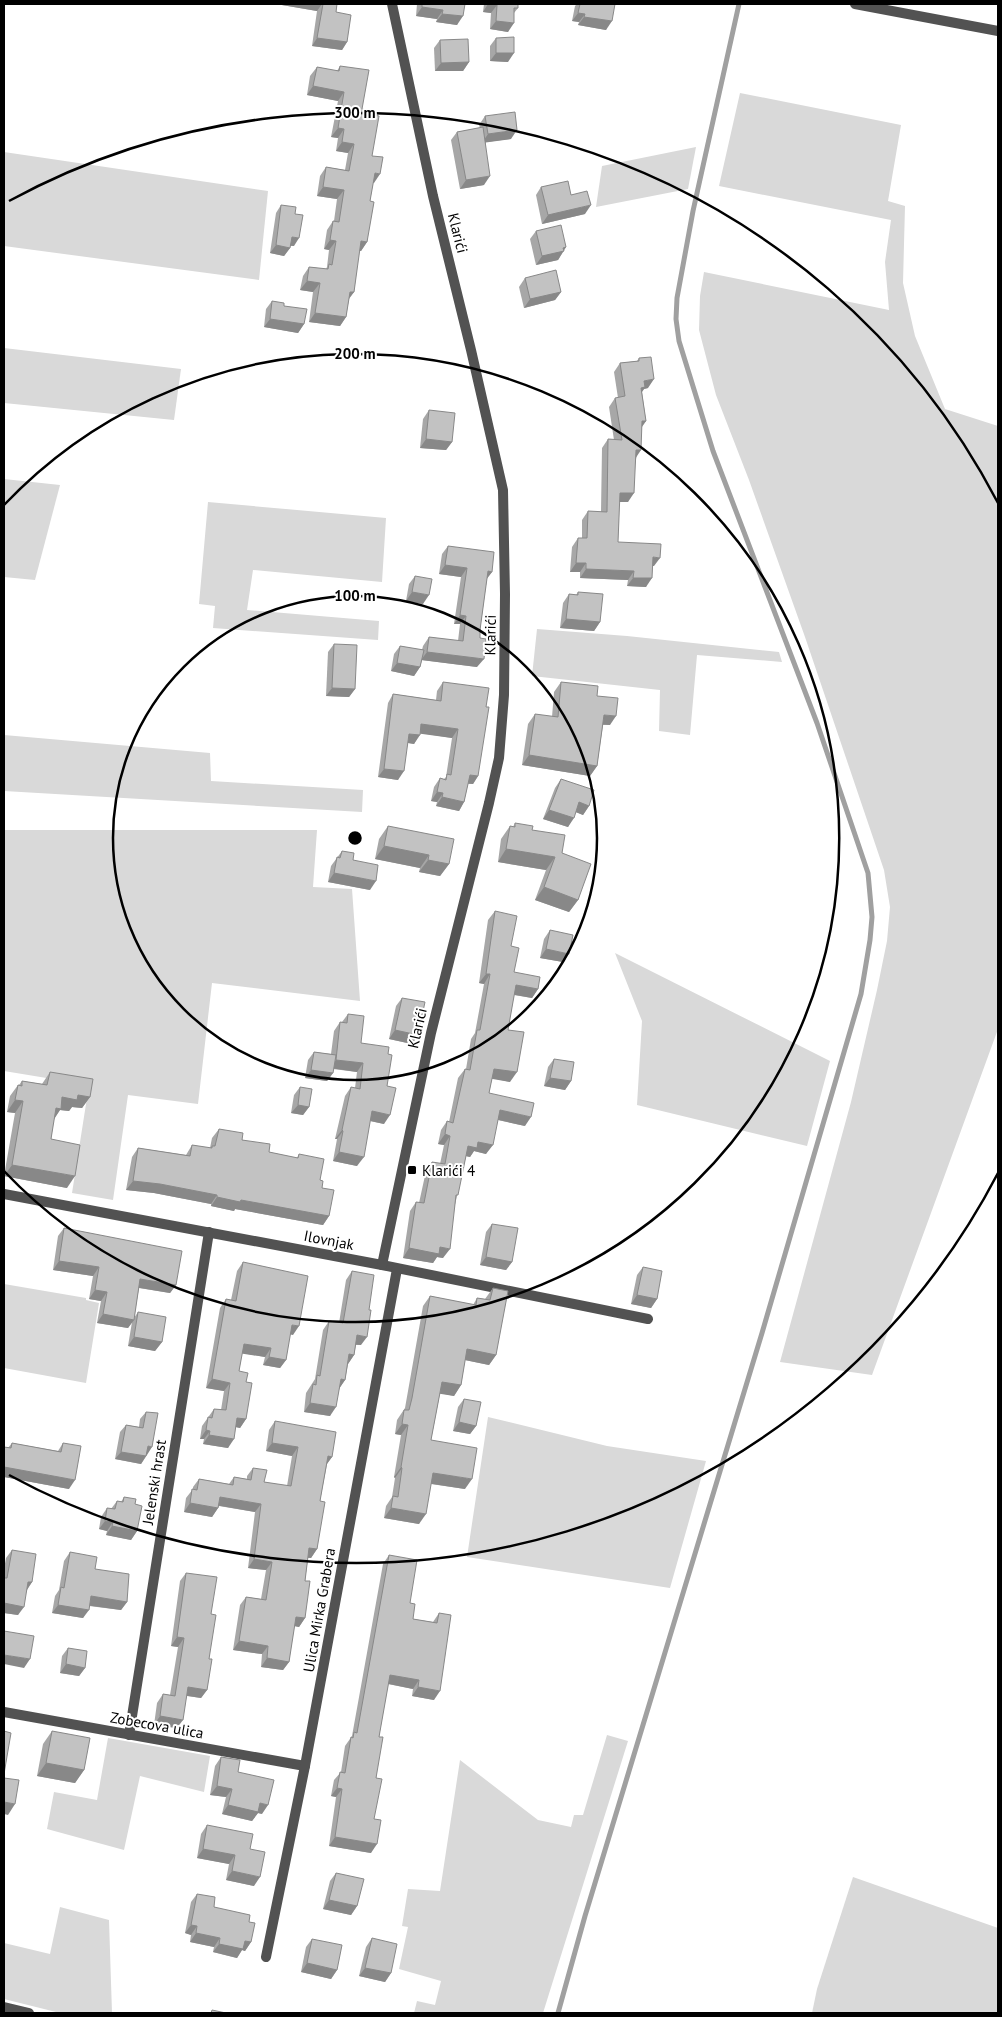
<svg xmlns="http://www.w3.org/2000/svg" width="1002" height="2017" font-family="'PT Sans',sans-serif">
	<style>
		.green { fill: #d9d9d9 }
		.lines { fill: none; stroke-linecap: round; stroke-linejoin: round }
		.stream { stroke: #a0a0a0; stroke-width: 5 }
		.minor { stroke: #525252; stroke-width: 10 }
		.wall { fill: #a7a7a7 }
		.shaded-wall { fill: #888 }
		.building { fill: #c2c2c2; stroke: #888 }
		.ring { fill: none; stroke: #000; stroke-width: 2.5 }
		.poi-dot { fill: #000; stroke: #fff; stroke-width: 2 }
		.labels { text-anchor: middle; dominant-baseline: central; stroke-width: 4; stroke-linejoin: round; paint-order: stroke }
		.street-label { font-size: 15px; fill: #000; stroke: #fff }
		.poi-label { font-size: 15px; fill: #000; stroke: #fff; text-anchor: start }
		.centre { fill: #000; stroke: #fff; stroke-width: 2.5 }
		.ring-label { font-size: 15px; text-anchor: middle; font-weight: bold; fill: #000; stroke: #fff; stroke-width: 4; stroke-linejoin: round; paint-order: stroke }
	</style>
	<rect width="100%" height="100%" fill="#fff"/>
	<g class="green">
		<path d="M 740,93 L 901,125 L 888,201 L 905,206 L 903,283 L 915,336 L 945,409 L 998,426 L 998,1029 L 872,1375 L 780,1362 L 851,1102 L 877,990 L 887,941 L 890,907 L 884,870 L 805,637 L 749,480 L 716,395 L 699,330 L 700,296 L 704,272 L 889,310 L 885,262 L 891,220 L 719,186 Z"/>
		<path d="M 696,147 L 688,189 L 596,207 L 602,166 Z"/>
		<path d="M 4,152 L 268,191 L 259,280 L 4,246 Z"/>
		<path d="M 4,348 L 181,369 L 174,420 L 4,403 Z"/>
		<path d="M 4,479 L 60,485 L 35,580 L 4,577 Z"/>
		<path d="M 208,502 L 386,518 L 382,582 L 253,570 L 247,610 L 379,621 L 378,640 L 213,628 L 215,606 L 199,604 Z"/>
		<path d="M 537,629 L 627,636 L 779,652 L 782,662 L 697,655 L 690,735 L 659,731 L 660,690 L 532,676 Z"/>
		<path d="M 4,735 L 210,753 L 211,781 L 363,790 L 362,812 L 4,791 Z"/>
		<path d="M 4,830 L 317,830 L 313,887 L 352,889 L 360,1001 L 212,983 L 198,1104 L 128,1095 L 113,1200 L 72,1193 L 89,1085 L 4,1071 Z"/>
		<path d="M 615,953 L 830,1061 L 807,1146 L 637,1105 L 642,1021 Z"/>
		<path d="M 4,1284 L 86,1298 L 86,1300 L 99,1303 L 86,1383 L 4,1368 Z"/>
		<path d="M 488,1417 L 607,1446 L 706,1461 L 670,1588 L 467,1557 Z"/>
		<path d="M 607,1735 L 628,1741 L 543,2013 L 414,2013 L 417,2001 L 435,2005 L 441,1981 L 399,1969 L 408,1927 L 402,1926 L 408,1889 L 440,1891 L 460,1760 L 538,1820 L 571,1827 L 574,1815 L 583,1815 Z"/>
		<path d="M 108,1738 L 210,1756 L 204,1792 L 140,1776 L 124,1850 L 47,1829 L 54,1792 L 97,1800 Z"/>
		<path d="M 853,1877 L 998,1928 L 998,2013 L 812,2013 L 817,1989 Z"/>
		<path d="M 60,1907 L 109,1920 L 112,2013 L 60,2013 L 4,1999 L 4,1943 L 50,1954 Z"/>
	</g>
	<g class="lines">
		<path class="stream" d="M 558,2013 L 585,1916 L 762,1333 L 861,994 L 870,940 L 872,917 L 868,873 L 817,723 L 713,451 L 679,341 L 676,319 L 677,298 L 693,211 L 739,4"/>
		<g class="minor">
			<path d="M 855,4 L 998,31"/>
			<path d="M 4,1194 L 382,1265 L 648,1319"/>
			<path d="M 382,1265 L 431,1033 L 489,803 L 499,758 L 504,695 L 505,594 L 503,490 L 471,350 L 433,196 L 392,4"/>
			<path d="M 4,1712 L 305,1766"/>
			<path d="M 129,1735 L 209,1232"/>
			<path d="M 266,1957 L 305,1766 L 397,1269"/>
			<path d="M 4,2007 L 29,2013"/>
		</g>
	</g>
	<g class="wall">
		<path d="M 276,4 L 337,4 L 336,12 L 347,42 L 342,50 L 312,46 L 317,11 Z"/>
		<path d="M 417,4 L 465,4 L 457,25 L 436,22 L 437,19 L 416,16 Z"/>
		<path d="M 484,4 L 518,4 L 518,8 L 514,13 L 508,32 L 490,29 L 491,13 L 483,12 Z"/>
		<path d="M 577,4 L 615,4 L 606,30 L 578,25 L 579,22 L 572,21 L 575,6 Z"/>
		<path d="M 496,38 L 508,62 L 490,61 L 490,46 Z"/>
		<path d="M 440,40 L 469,62 L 463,71 L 435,71 L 434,48 Z"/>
		<path d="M 340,66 L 362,109 L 369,114 L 374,183 L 373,183 L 370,201 L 367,242 L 361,251 L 359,251 L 354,292 L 349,299 L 346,317 L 340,326 L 309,322 L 313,292 L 300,290 L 303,276 L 309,267 L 326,269 L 327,267 L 329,250 L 324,249 L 327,230 L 333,221 L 334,221 L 337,199 L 317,196 L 320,176 L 326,167 L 345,170 L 348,153 L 336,151 L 338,138 L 331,137 L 338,101 L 307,95 L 310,76 L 317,67 L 337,71 Z"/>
		<path d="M 485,116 L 511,139 L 486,142 L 484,185 L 460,189 L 451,140 L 457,132 L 480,128 L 479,125 Z"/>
		<path d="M 541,187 L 571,195 L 585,214 L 542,224 L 536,195 Z"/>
		<path d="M 281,205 L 295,214 L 294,246 L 290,246 L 290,248 L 284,256 L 270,253 L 276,213 Z"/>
		<path d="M 536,231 L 566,247 L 558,260 L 536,265 L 530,239 Z"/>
		<path d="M 525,278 L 561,292 L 555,300 L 524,308 L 519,287 Z"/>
		<path d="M 272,301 L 284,306 L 304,324 L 298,333 L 264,327 L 266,309 Z"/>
		<path d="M 639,358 L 648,388 L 644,389 L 642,392 L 646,421 L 642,427 L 628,502 L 619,502 L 618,542 L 654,566 L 652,566 L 646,587 L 627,586 L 628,580 L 580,578 L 580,572 L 570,572 L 572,547 L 578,538 L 582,538 L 582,520 L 588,511 L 601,512 L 602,448 L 608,439 L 614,440 L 609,407 L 615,398 L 618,398 L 614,372 L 620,363 L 637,361 Z"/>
		<path d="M 429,410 L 452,442 L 446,450 L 420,448 L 423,419 Z"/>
		<path d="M 448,546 L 492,572 L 487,578 L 480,630 L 477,667 L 422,660 L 420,667 L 414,676 L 391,671 L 394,654 L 400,646 L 422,650 L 423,646 L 429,637 L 458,641 L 460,624 L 454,624 L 461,577 L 439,574 L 442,554 Z"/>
		<path d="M 415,576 L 423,604 L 406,601 L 409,584 Z"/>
		<path d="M 578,592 L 600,622 L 594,631 L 560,628 L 563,603 L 569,594 L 576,595 Z"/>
		<path d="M 334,644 L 355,689 L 349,697 L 326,696 L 328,652 Z"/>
		<path d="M 443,682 L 478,776 L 473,784 L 468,784 L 464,802 L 459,811 L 436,806 L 437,802 L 431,801 L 434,787 L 440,778 L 444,779 L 446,777 L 452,738 L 420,733 L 414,744 L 408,743 L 398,780 L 378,777 L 388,703 L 393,694 L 436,700 L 437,691 Z"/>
		<path d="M 561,682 L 597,696 L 610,725 L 603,725 L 597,766 L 590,776 L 522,765 L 528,724 L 535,714 L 552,717 L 554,692 Z"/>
		<path d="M 561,779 L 589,806 L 583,815 L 576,812 L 568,827 L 543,819 L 555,788 Z"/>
		<path d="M 515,823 L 532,830 L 562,853 L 578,900 L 569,912 L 535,900 L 546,870 L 498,862 L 501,839 L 510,826 L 513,827 Z"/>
		<path d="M 388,826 L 449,864 L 440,876 L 419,872 L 420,868 L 375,859 L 379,839 Z"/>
		<path d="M 342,851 L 370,890 L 328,882 L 331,866 Z"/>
		<path d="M 495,911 L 511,946 L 514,972 L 538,989 L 532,998 L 514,995 L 508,1030 L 510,1082 L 492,1078 L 489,1093 L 525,1126 L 498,1120 L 486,1154 L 474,1151 L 470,1157 L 466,1156 L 443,1258 L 437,1257 L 433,1263 L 403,1258 L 410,1211 L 416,1202 L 419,1203 L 426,1171 L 432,1162 L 440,1164 L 444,1145 L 438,1144 L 441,1130 L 447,1121 L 449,1122 L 458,1078 L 465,1069 L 466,1069 L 471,1039 L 475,1033 L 484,984 L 479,983 L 488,920 Z"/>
		<path d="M 550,930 L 563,962 L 540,958 L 544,939 Z"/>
		<path d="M 402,998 L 418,1035 L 412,1044 L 389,1039 L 396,1006 Z"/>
		<path d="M 348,1014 L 361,1043 L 388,1054 L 387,1086 L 384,1124 L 370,1121 L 357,1166 L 333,1161 L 337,1139 L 335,1139 L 345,1096 L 351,1087 L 355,1088 L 357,1072 L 333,1069 L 333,1073 L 327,1081 L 305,1078 L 308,1060 L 314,1052 L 331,1054 L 334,1031 L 340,1022 L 342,1022 Z"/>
		<path d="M 554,1059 L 571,1081 L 565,1090 L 544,1086 L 548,1067 Z"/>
		<path d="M 50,1072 L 90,1097 L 82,1108 L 72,1107 L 69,1111 L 60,1110 L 54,1118 L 51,1139 L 67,1188 L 4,1176 L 15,1113 L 7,1112 L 10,1096 L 18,1085 L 19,1085 L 22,1081 L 42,1084 Z"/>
		<path d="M 300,1087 L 309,1107 L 303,1115 L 291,1113 L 294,1095 Z"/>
		<path d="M 219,1129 L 269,1152 L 297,1158 L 299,1154 L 320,1180 L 329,1216 L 323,1225 L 235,1209 L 234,1211 L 211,1206 L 211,1204 L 154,1193 L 126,1190 L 132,1157 L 138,1148 L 186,1155 L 192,1145 L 210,1148 L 212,1138 Z"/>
		<path d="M 492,1224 L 512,1262 L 506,1270 L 480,1265 L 486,1232 Z"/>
		<path d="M 64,1228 L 176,1285 L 170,1293 L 139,1288 L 134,1318 L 138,1312 L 162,1342 L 155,1351 L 128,1346 L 132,1322 L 128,1328 L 97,1323 L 101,1301 L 89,1299 L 93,1276 L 53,1270 L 58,1236 Z"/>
		<path d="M 243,1262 L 293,1335 L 290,1334 L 286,1360 L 280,1368 L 263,1365 L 265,1357 L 242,1353 L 239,1371 L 246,1382 L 246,1419 L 240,1428 L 236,1427 L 228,1448 L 203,1444 L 204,1439 L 200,1439 L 202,1426 L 214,1409 L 221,1410 L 224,1391 L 206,1388 L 220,1308 L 226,1299 L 231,1300 L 237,1271 Z"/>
		<path d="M 643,1267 L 657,1299 L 651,1308 L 631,1304 L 637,1275 Z"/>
		<path d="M 352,1271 L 361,1345 L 356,1345 L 354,1355 L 348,1364 L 345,1380 L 340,1387 L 330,1416 L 304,1412 L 306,1393 L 315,1379 L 323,1330 L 329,1321 L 339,1323 L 346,1280 Z"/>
		<path d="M 493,1288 L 496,1355 L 489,1365 L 465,1360 L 461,1385 L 454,1396 L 440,1393 L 431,1440 L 465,1489 L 431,1484 L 419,1524 L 384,1518 L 386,1506 L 392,1497 L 395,1478 L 394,1477 L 401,1435 L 395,1434 L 397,1420 L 405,1408 L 423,1306 L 430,1296 L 473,1305 L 477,1298 L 485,1299 Z"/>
		<path d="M 464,1399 L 476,1426 L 470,1434 L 453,1431 L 458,1407 Z"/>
		<path d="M 146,1412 L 147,1455 L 141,1464 L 115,1459 L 120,1432 L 126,1425 L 139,1427 L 140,1419 Z"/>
		<path d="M 275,1421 L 332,1457 L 327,1464 L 320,1501 L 317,1549 L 311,1558 L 308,1558 L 305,1581 L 305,1618 L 299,1627 L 294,1626 L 289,1662 L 283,1670 L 261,1667 L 262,1654 L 233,1650 L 240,1605 L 246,1597 L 261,1599 L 266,1570 L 248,1568 L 255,1512 L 219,1506 L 218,1508 L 212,1517 L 184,1512 L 186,1498 L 193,1489 L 193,1487 L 199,1479 L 229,1484 L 234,1477 L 247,1479 L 247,1476 L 253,1468 L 264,1482 L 287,1486 L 292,1456 L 266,1451 L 269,1430 Z"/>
		<path d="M 12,1443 L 58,1451 L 63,1443 L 69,1489 L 4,1477 L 4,1447 L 8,1448 Z"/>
		<path d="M 124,1497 L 135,1504 L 137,1531 L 131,1540 L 106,1535 L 107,1531 L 99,1529 L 101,1517 L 107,1508 L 111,1509 L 117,1501 L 121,1502 Z"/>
		<path d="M 12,1550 L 32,1582 L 27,1590 L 18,1615 L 4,1613 L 4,1569 L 6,1558 Z"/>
		<path d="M 70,1552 L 95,1569 L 127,1602 L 121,1610 L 89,1606 L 83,1618 L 52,1613 L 55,1596 L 59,1590 L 64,1561 Z"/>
		<path d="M 389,1555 L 410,1603 L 413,1619 L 433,1622 L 439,1613 L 434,1700 L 412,1696 L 413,1689 L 388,1684 L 379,1737 L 371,1853 L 329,1846 L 336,1797 L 331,1796 L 334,1780 L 341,1772 L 345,1746 L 352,1736 L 383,1564 Z"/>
		<path d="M 186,1573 L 211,1614 L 209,1659 L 207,1690 L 201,1698 L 187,1696 L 177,1728 L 154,1725 L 157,1703 L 163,1694 L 170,1695 L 178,1647 L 171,1646 L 180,1581 Z"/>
		<path d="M 68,1648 L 85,1668 L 79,1676 L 60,1673 L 62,1656 Z"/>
		<path d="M 52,1731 L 84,1770 L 75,1783 L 37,1776 L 43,1744 Z"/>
		<path d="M 221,1757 L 238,1772 L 262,1814 L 258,1813 L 252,1821 L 222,1814 L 226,1797 L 210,1795 L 215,1766 Z"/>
		<path d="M 207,1825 L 250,1849 L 254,1886 L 226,1880 L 229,1864 L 197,1858 L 201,1834 Z"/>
		<path d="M 336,1873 L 357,1906 L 351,1915 L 323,1909 L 330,1881 Z"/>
		<path d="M 197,1894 L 214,1907 L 249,1922 L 251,1942 L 245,1951 L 242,1950 L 237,1958 L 213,1952 L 214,1947 L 190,1942 L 191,1935 L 185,1933 L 191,1902 Z"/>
		<path d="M 372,1938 L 391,1973 L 385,1982 L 359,1976 L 366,1947 Z"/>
		<path d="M 312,1939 L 337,1970 L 331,1979 L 301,1972 L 306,1947 Z"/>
	</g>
	<g class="shaded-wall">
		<path d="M 276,4 L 322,4 L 317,11 Z"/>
		<path d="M 488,4 L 497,5 L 491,13 L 483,12 Z"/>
		<path d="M 422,7 L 443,10 L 437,19 L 416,16 Z"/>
		<path d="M 578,13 L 585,14 L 579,22 L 572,21 Z"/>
		<path d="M 442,14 L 463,16 L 457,25 L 436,22 Z"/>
		<path d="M 584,17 L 612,21 L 606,30 L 578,25 Z"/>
		<path d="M 496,21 L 514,23 L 508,32 L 490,29 Z"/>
		<path d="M 317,38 L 347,42 L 342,50 L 312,46 Z"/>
		<path d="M 496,53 L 514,53 L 508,62 L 490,61 Z"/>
		<path d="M 469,62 L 463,71 L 435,71 L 441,63 Z"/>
		<path d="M 313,86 L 344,92 L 338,101 L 307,95 Z"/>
		<path d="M 338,128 L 344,129 L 338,138 L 331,137 Z"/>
		<path d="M 517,130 L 511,139 L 482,143 L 488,134 Z"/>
		<path d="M 342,142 L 354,144 L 348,153 L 336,151 Z"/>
		<path d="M 375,173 L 380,174 L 374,183 L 368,182 Z"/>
		<path d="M 490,176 L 484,185 L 460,189 L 466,180 Z"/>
		<path d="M 323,187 L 344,190 L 337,199 L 317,196 Z"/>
		<path d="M 591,205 L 585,214 L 542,224 L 548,215 Z"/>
		<path d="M 292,237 L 299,238 L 294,246 L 286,245 Z"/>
		<path d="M 330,240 L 336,241 L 329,250 L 324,249 Z"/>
		<path d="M 361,241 L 367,242 L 361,251 L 354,250 Z"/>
		<path d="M 276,245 L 290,248 L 284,256 L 270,253 Z"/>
		<path d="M 566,247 L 558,260 L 536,265 L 542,256 Z"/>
		<path d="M 307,281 L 320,283 L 313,292 L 300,290 Z"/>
		<path d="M 350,292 L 354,292 L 347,301 Z"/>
		<path d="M 561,292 L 555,300 L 524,308 L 530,299 Z"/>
		<path d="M 315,313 L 346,317 L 340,326 L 309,322 Z"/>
		<path d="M 270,319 L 304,324 L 298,333 L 264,327 Z"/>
		<path d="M 654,379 L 648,388 L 644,389 L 639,396 L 635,396 L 644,381 Z"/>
		<path d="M 642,421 L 646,421 L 640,429 Z"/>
		<path d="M 426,439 L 452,442 L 446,450 L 420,448 Z"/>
		<path d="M 636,450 L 641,450 L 635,459 Z"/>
		<path d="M 620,493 L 634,493 L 628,502 L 614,502 Z"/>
		<path d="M 653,557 L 660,558 L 654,566 L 647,566 Z"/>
		<path d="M 576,563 L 586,563 L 580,572 L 570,572 Z"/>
		<path d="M 445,565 L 467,568 L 461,577 L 439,574 Z"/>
		<path d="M 586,569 L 634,571 L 628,580 L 580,578 Z"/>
		<path d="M 488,571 L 492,572 L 486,580 Z"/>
		<path d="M 633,578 L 652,578 L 646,587 L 627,586 Z"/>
		<path d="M 412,592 L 429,595 L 423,604 L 406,601 Z"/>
		<path d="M 460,615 L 466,616 L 460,624 L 454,624 Z"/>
		<path d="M 566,619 L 600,622 L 594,631 L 560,628 Z"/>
		<path d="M 427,652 L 484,659 L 477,667 L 421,660 Z"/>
		<path d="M 397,663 L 420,667 L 414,676 L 391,671 Z"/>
		<path d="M 332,688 L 355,689 L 349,697 L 326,696 Z"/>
		<path d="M 604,715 L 616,716 L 610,725 L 597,724 Z"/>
		<path d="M 421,724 L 458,729 L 452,738 L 415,733 Z"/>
		<path d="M 409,734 L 420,735 L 414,744 L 403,742 Z"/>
		<path d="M 529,755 L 597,766 L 590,776 L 522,765 Z"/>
		<path d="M 384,769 L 404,771 L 398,780 L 378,777 Z"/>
		<path d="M 470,775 L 478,776 L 473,784 L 465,783 Z"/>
		<path d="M 437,792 L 443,793 L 437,802 L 431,801 Z"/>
		<path d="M 442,797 L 464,802 L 459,811 L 436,806 Z"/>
		<path d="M 579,802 L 589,806 L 583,815 L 573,811 Z"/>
		<path d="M 549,810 L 574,818 L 568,827 L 543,819 Z"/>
		<path d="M 384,846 L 429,855 L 420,868 L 375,859 Z"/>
		<path d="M 506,849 L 555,857 L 546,870 L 498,862 Z"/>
		<path d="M 428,860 L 449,864 L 440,876 L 419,872 Z"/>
		<path d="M 334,873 L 376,881 L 370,890 L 328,882 Z"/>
		<path d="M 544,887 L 578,900 L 569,912 L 535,900 Z"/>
		<path d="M 546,949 L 569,954 L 563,962 L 540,958 Z"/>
		<path d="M 486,974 L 490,974 L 484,984 L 479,983 Z"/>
		<path d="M 516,985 L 538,989 L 532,998 L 510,994 Z"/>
		<path d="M 395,1030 L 418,1035 L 412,1044 L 389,1039 Z"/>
		<path d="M 336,1060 L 363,1063 L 357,1072 L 330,1068 Z"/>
		<path d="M 494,1069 L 517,1072 L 510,1082 L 487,1078 Z"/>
		<path d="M 311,1070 L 333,1073 L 327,1081 L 305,1078 Z"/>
		<path d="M 550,1078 L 571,1081 L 565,1090 L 544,1086 Z"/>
		<path d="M 78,1095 L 90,1097 L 82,1108 L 72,1107 L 69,1111 L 60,1110 L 53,1121 L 48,1120 L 62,1097 Z"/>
		<path d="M 15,1100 L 23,1101 L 15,1113 L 7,1112 Z"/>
		<path d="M 298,1105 L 309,1107 L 303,1115 L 291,1113 Z"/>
		<path d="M 500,1110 L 531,1117 L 525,1126 L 494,1119 Z"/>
		<path d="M 372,1111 L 390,1115 L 384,1124 L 366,1120 Z"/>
		<path d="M 342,1130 L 343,1131 L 337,1139 L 335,1139 Z"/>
		<path d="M 445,1134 L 450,1136 L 444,1145 L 438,1144 Z"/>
		<path d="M 478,1142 L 493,1145 L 486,1154 L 474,1151 L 470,1157 L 461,1155 L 468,1146 Z"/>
		<path d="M 339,1152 L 364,1157 L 357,1166 L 333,1161 Z"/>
		<path d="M 12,1165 L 75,1176 L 67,1188 L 4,1176 Z"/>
		<path d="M 133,1181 L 160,1184 L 217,1195 L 211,1204 L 154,1193 L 126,1190 Z"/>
		<path d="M 217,1197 L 241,1200 L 329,1216 L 323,1225 L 235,1209 L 234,1211 L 211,1206 Z"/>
		<path d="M 440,1247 L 450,1249 L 443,1258 L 437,1257 L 433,1263 L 403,1258 L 409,1248 Z"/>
		<path d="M 486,1257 L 512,1262 L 506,1270 L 480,1265 Z"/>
		<path d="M 59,1261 L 99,1267 L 93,1276 L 53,1270 Z"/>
		<path d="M 140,1279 L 176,1285 L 170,1293 L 134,1287 Z"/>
		<path d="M 95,1290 L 107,1292 L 101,1301 L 89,1299 Z"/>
		<path d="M 637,1295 L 657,1299 L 651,1308 L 631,1304 Z"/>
		<path d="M 103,1314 L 134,1320 L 128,1328 L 97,1323 Z"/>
		<path d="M 292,1325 L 299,1326 L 293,1335 L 286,1333 Z"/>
		<path d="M 357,1335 L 367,1337 L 361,1345 L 351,1344 Z"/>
		<path d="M 134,1337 L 162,1342 L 155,1351 L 128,1346 Z"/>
		<path d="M 244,1344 L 271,1348 L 265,1357 L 238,1353 Z"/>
		<path d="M 467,1349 L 496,1355 L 489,1365 L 460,1359 Z"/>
		<path d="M 349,1354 L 354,1355 L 348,1364 Z"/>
		<path d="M 269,1357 L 286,1360 L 280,1368 L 263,1365 Z"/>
		<path d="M 212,1379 L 230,1383 L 224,1391 L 206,1388 Z"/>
		<path d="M 341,1379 L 345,1380 L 339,1389 Z"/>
		<path d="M 442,1382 L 461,1385 L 454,1396 L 435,1393 Z"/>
		<path d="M 310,1403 L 336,1407 L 330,1416 L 304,1412 Z"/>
		<path d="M 237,1418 L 246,1419 L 240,1428 L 231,1426 Z"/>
		<path d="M 459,1422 L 476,1426 L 470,1434 L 453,1431 Z"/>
		<path d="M 402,1424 L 408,1425 L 401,1435 L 395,1434 Z"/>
		<path d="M 206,1430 L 210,1431 L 204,1439 L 200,1439 Z"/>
		<path d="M 209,1435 L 234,1439 L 228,1448 L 203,1444 Z"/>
		<path d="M 272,1443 L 298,1447 L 292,1456 L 266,1451 Z"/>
		<path d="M 148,1446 L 152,1447 L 147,1455 L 143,1454 Z"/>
		<path d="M 121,1452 L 146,1456 L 141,1464 L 115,1459 Z"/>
		<path d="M 328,1456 L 332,1457 L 326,1465 Z"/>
		<path d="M 4,1467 L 75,1480 L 69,1489 L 4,1477 Z"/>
		<path d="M 401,1467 L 402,1468 L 395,1478 L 394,1477 Z"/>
		<path d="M 433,1473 L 472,1479 L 465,1489 L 426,1483 Z"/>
		<path d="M 220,1497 L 261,1504 L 255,1512 L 215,1505 Z"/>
		<path d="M 190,1503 L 218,1508 L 212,1517 L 184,1512 Z"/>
		<path d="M 391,1508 L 426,1514 L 419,1524 L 384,1518 Z"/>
		<path d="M 105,1521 L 113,1522 L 107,1531 L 99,1529 Z"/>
		<path d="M 112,1526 L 137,1531 L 131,1540 L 106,1535 Z"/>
		<path d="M 309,1548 L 317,1549 L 311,1558 L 304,1557 Z"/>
		<path d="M 254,1559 L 272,1562 L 266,1570 L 248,1568 Z"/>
		<path d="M 28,1582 L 32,1582 L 26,1591 Z"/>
		<path d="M 91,1596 L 127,1602 L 121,1610 L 85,1605 Z"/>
		<path d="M 4,1603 L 24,1607 L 18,1615 L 4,1613 Z"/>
		<path d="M 58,1605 L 89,1610 L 83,1618 L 52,1613 Z"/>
		<path d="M 296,1617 L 305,1618 L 299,1627 L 290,1625 Z"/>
		<path d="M 177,1637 L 184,1638 L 178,1647 L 171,1646 Z"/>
		<path d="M 239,1641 L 268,1646 L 262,1654 L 233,1650 Z"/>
		<path d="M 4,1655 L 30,1659 L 24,1668 L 4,1664 Z"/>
		<path d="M 267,1658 L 289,1662 L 283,1670 L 261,1667 Z"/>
		<path d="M 66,1664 L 85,1668 L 79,1676 L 60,1673 Z"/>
		<path d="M 390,1675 L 419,1680 L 413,1689 L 384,1683 Z"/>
		<path d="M 188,1687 L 207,1690 L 201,1698 L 182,1695 Z"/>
		<path d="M 418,1687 L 440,1691 L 434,1700 L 412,1696 Z"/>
		<path d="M 160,1716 L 183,1720 L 177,1728 L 154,1725 Z"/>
		<path d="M 46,1763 L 84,1770 L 75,1783 L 37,1776 Z"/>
		<path d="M 217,1786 L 232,1789 L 226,1797 L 210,1795 Z"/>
		<path d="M 337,1788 L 342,1789 L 336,1797 L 331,1796 Z"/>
		<path d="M 4,1802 L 15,1804 L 8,1815 L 4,1814 Z"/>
		<path d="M 260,1803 L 268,1805 L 262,1814 L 258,1813 L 252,1821 L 222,1814 L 228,1805 Z"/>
		<path d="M 335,1837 L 377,1844 L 371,1853 L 329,1846 Z"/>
		<path d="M 203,1849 L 235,1855 L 229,1864 L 197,1858 Z"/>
		<path d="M 232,1871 L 260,1877 L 254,1886 L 226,1880 Z"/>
		<path d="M 329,1900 L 357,1906 L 351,1915 L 323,1909 Z"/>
		<path d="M 191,1925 L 197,1926 L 191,1935 L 185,1933 Z"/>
		<path d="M 196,1933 L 220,1938 L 214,1947 L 190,1942 Z"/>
		<path d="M 245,1941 L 251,1942 L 245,1951 L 242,1950 L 237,1958 L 213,1952 L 219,1944 Z"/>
		<path d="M 307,1963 L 337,1970 L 331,1979 L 301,1972 Z"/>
		<path d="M 365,1968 L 391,1973 L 385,1982 L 359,1976 Z"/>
	</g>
	<g class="building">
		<path d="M 323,4 L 337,4 L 336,12 L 351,15 L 347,42 L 317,38 Z"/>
		<path d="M 422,4 L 465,4 L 463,16 L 442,14 L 443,10 L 422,7 Z"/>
		<path d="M 492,4 L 518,4 L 518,8 L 514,8 L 514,23 L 496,21 L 497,5 Z"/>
		<path d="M 580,4 L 615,4 L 612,21 L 584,17 L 585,14 L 578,13 Z"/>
		<path d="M 514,37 L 514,53 L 496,53 L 496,38 Z"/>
		<path d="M 468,39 L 469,62 L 441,63 L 440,40 Z"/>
		<path d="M 340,66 L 369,70 L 362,109 L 370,110 L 369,114 L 379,116 L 372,156 L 383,157 L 380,174 L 375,173 L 370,201 L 374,202 L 367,242 L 361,241 L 354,292 L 350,292 L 346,317 L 315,313 L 320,283 L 307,281 L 309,267 L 328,269 L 329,264 L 332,265 L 336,241 L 330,240 L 333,221 L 339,222 L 344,190 L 323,187 L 326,167 L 349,171 L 354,144 L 342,142 L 344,129 L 338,128 L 344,92 L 313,86 L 317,67 L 339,71 Z"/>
		<path d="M 515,112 L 517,130 L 488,134 L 485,116 Z"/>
		<path d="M 483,127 L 490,176 L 466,180 L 457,132 Z"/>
		<path d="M 568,181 L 571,195 L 587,191 L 591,205 L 548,215 L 541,187 Z"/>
		<path d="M 281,205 L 296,207 L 295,214 L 303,215 L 299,238 L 292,237 L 290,248 L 276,245 Z"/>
		<path d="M 561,225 L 566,247 L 563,248 L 564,251 L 542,256 L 536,231 Z"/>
		<path d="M 556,270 L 561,292 L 530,299 L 525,278 Z"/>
		<path d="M 272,301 L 284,303 L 284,306 L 307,309 L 304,324 L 270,319 Z"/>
		<path d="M 651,357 L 654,379 L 644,381 L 645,387 L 641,388 L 646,421 L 642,421 L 641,450 L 636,450 L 634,493 L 620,493 L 618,542 L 661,544 L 660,558 L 653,557 L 652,578 L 633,578 L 634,571 L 586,569 L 586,563 L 576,563 L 578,538 L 587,538 L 588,511 L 607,512 L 608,439 L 622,440 L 615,398 L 625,396 L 620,363 L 639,361 L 639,358 Z"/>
		<path d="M 429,410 L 455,413 L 452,442 L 426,439 Z"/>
		<path d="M 448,546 L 494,552 L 492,572 L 488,571 L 480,630 L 480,638 L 486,639 L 484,659 L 427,652 L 429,637 L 463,641 L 466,616 L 460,615 L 467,568 L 445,565 Z"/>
		<path d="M 415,576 L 432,579 L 429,595 L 412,592 Z"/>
		<path d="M 578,592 L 603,594 L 600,622 L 566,619 L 569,594 L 578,595 Z"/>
		<path d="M 334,644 L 357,645 L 355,689 L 332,688 Z"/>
		<path d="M 400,646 L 424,650 L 420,667 L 397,663 Z"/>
		<path d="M 443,682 L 489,688 L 486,707 L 489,707 L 478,776 L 470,775 L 464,802 L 442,797 L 443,793 L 437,792 L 440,778 L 446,780 L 447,774 L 451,775 L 458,729 L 421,724 L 420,735 L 409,734 L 404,771 L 384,769 L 393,694 L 441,701 Z"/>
		<path d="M 561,682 L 598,686 L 597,696 L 618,698 L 616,716 L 604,715 L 597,766 L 529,755 L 535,714 L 558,717 Z"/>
		<path d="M 561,779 L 594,790 L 589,806 L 579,802 L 574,818 L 549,810 Z"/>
		<path d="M 515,823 L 533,826 L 532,830 L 565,835 L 562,853 L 591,864 L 578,900 L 544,887 L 555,857 L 506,849 L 510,826 L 515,827 Z"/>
		<path d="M 388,826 L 454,839 L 449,864 L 428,860 L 429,855 L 384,846 Z"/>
		<path d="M 342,851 L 354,853 L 353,860 L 378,865 L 376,881 L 334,873 L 337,857 L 340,858 Z"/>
		<path d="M 495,911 L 517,916 L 511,946 L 519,948 L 514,972 L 540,977 L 538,989 L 516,985 L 508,1030 L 524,1032 L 517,1072 L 494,1069 L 489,1093 L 534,1103 L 531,1117 L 500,1110 L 493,1145 L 478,1142 L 477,1148 L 468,1146 L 458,1195 L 456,1195 L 450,1249 L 440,1247 L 439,1254 L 409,1248 L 416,1202 L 424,1203 L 432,1162 L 445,1164 L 450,1136 L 445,1134 L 447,1121 L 453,1123 L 465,1069 L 470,1070 L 477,1030 L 480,1030 L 490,974 L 486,974 Z"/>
		<path d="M 550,930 L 573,935 L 569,954 L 546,949 Z"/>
		<path d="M 402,998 L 425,1002 L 418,1035 L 395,1030 Z"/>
		<path d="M 348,1014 L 364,1016 L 361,1043 L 389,1047 L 388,1054 L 392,1055 L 387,1086 L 396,1088 L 390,1115 L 372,1111 L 364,1157 L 339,1152 L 343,1131 L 342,1130 L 351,1087 L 360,1089 L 363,1063 L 336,1060 L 340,1022 L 347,1023 Z"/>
		<path d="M 314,1052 L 336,1055 L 333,1073 L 311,1070 Z"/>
		<path d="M 554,1059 L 574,1062 L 571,1081 L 550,1078 Z"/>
		<path d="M 50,1072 L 93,1079 L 90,1097 L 78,1095 L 77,1100 L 62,1097 L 61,1109 L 56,1108 L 51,1139 L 80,1145 L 75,1176 L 12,1165 L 23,1101 L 15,1100 L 18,1085 L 22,1086 L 22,1081 L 47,1085 Z"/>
		<path d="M 300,1087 L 312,1089 L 309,1107 L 298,1105 Z"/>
		<path d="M 219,1129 L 243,1133 L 242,1140 L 270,1144 L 269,1152 L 298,1158 L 299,1154 L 324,1159 L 320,1180 L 323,1181 L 322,1188 L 334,1190 L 329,1216 L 241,1200 L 240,1202 L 217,1197 L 217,1195 L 160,1184 L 133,1181 L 138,1148 L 190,1156 L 192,1145 L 212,1148 L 212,1146 L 215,1146 Z"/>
		<path d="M 492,1224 L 518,1228 L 512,1262 L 486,1257 Z"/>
		<path d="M 64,1228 L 182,1251 L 176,1285 L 140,1279 L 134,1320 L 103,1314 L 107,1292 L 95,1290 L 99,1267 L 59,1261 Z"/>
		<path d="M 243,1262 L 308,1276 L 299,1326 L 292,1325 L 286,1360 L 269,1357 L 271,1348 L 244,1344 L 239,1371 L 248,1373 L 246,1382 L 252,1383 L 246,1419 L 237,1418 L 234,1439 L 209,1435 L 210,1431 L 206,1430 L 208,1417 L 212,1418 L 214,1409 L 226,1410 L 230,1383 L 212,1379 L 226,1299 L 236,1301 Z"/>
		<path d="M 643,1267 L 662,1271 L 657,1299 L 637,1295 Z"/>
		<path d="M 352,1271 L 374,1275 L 369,1310 L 371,1310 L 367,1337 L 357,1335 L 354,1355 L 349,1354 L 345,1380 L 341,1379 L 336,1407 L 310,1403 L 313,1384 L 316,1385 L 317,1375 L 320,1376 L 329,1321 L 343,1323 Z"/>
		<path d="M 493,1288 L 508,1291 L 496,1355 L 467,1349 L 461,1385 L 442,1382 L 431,1440 L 477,1448 L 472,1479 L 433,1473 L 426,1514 L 391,1508 L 393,1496 L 398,1497 L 402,1468 L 401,1467 L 408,1425 L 402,1424 L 404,1410 L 409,1410 L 412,1398 L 430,1296 L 476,1305 L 477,1298 L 490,1300 Z"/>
		<path d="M 138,1312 L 166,1317 L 162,1342 L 134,1337 Z"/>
		<path d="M 464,1399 L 481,1402 L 476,1426 L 459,1422 Z"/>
		<path d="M 146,1412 L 158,1413 L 152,1447 L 148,1446 L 146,1456 L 121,1452 L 126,1425 L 143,1428 Z"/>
		<path d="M 275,1421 L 336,1432 L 332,1457 L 328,1456 L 320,1501 L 325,1502 L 317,1549 L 309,1548 L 305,1581 L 310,1581 L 305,1618 L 296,1617 L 289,1662 L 267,1658 L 268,1646 L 239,1641 L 246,1597 L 266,1600 L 272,1562 L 254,1559 L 261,1504 L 220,1497 L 218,1508 L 190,1503 L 192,1489 L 197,1490 L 199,1479 L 233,1485 L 234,1477 L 251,1480 L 253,1468 L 267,1470 L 264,1482 L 291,1486 L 298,1447 L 272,1443 Z"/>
		<path d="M 12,1443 L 61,1452 L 63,1443 L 81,1446 L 75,1480 L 4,1467 L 4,1447 L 11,1448 Z"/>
		<path d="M 124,1497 L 136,1499 L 135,1504 L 142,1506 L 137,1531 L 112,1526 L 113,1522 L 105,1521 L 107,1508 L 115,1509 L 117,1501 L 123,1502 Z"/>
		<path d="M 12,1550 L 36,1554 L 32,1582 L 28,1582 L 24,1607 L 4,1603 L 4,1578 L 7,1578 Z"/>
		<path d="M 70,1552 L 97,1557 L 95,1569 L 129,1574 L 127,1602 L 91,1596 L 89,1610 L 58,1605 L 61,1587 L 64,1588 Z"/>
		<path d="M 389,1555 L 417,1560 L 410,1603 L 415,1604 L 413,1619 L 437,1623 L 439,1613 L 451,1615 L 440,1691 L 418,1687 L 419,1680 L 390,1675 L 379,1737 L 383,1737 L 376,1778 L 382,1779 L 374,1819 L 381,1820 L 377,1844 L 335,1837 L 342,1789 L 337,1788 L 340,1772 L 345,1773 L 351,1737 L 353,1738 L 354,1732 L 357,1733 Z"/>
		<path d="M 186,1573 L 217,1577 L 211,1614 L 216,1615 L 209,1659 L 212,1659 L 207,1690 L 188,1687 L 183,1720 L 160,1716 L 163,1694 L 175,1696 L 184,1638 L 177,1637 Z"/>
		<path d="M 4,1631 L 34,1636 L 30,1659 L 4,1655 Z"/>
		<path d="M 68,1648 L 87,1651 L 85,1668 L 66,1664 Z"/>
		<path d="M 4,1731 L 11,1733 L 4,1774 Z"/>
		<path d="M 52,1731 L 90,1738 L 84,1770 L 46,1763 Z"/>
		<path d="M 221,1757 L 240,1760 L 238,1772 L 274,1780 L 268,1805 L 260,1803 L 258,1812 L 228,1805 L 232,1789 L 217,1786 Z"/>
		<path d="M 4,1778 L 19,1780 L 15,1804 L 4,1802 Z"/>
		<path d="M 207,1825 L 253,1834 L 250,1849 L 265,1852 L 260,1877 L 232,1871 L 235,1855 L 203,1849 Z"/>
		<path d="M 336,1873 L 364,1879 L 357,1906 L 329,1900 Z"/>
		<path d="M 197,1894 L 215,1897 L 214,1907 L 250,1915 L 249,1922 L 255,1923 L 251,1942 L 245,1941 L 243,1949 L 219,1944 L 220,1938 L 196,1933 L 197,1926 L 191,1925 Z"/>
		<path d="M 372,1938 L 397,1944 L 391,1973 L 365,1968 Z"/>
		<path d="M 312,1939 L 342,1945 L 337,1970 L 307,1963 Z"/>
		<path d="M 212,2010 L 226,2013 L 211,2013 Z"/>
	</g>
	<g class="ring">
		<circle cx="355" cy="838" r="242"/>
		<path d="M4 505A484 484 0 1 1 4 1171"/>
		<path d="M998 1173A725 725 0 0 1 9 1475M9 201A725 725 0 0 1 998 503"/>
	</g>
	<rect class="poi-dot" x="407" y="1165" width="10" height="10" rx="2.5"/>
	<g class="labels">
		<g class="street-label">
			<text transform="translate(458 233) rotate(76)">Klarići</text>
			<text transform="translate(490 635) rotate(-89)">Klarići</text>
			<text transform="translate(417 1028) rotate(-77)">Klarići</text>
			<text transform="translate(329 1240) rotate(11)">Ilovnjak</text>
			<text transform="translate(154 1482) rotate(-81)">Jelenski hrast</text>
			<text transform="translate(319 1610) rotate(-80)">Ulica Mirka Grabera</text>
			<text transform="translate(157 1725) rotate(10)">Zobecova ulica</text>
		</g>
		<g class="poi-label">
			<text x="422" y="1170">Klarići 4</text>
		</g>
	</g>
	<circle cx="355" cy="838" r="8" class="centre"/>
	<g class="ring-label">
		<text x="355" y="118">300 m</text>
		<text x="355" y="359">200 m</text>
		<text x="355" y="601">100 m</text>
	</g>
	<rect width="1002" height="2017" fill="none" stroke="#000000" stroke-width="10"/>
</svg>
